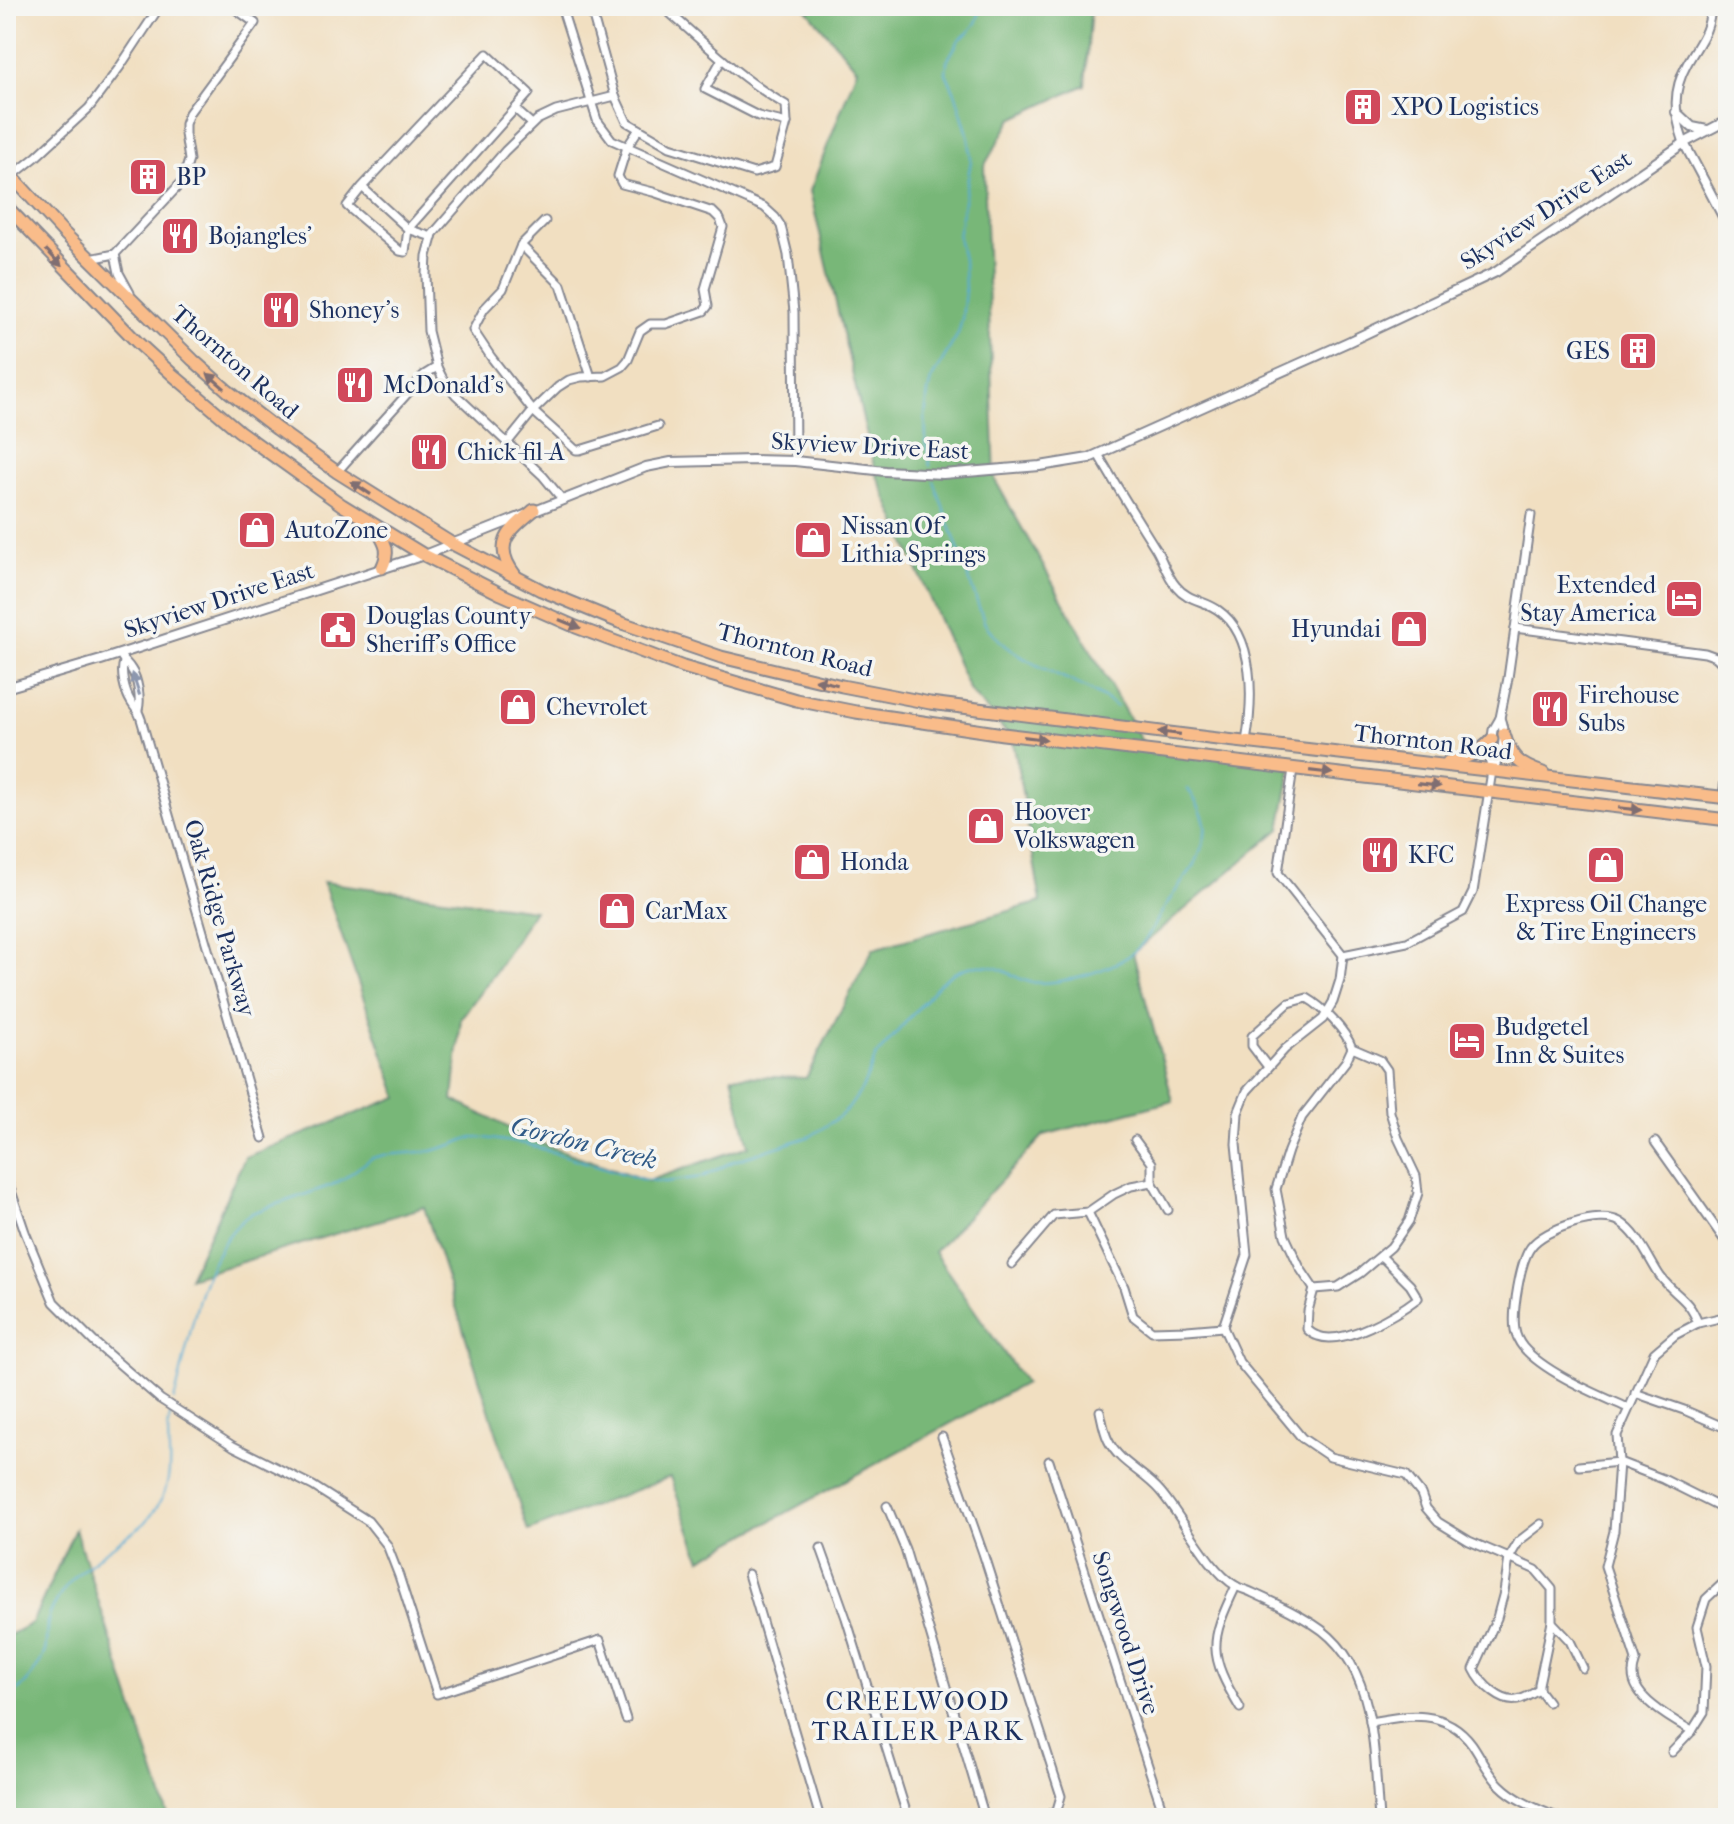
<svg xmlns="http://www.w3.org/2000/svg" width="1734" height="1824" font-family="'IM FELL French Canon',serif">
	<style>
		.forest { fill: #78b778; stroke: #4a736b; stroke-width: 2 }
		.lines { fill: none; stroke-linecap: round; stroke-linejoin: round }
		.stream { stroke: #57abd3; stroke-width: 2 }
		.minor-casing { stroke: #868790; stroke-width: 11 }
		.tertiary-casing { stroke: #868790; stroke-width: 12 }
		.trunk-casing { stroke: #868790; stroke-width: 15 }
		.minor { stroke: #fff; stroke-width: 7 }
		.tertiary { stroke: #fff; stroke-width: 8 }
		.trunk { stroke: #f9bc8a; stroke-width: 11 }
		.oneway { fill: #7f6e72 }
		.oneway2 { fill: #8d97ae }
		.labels { text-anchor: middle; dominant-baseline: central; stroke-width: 7; stroke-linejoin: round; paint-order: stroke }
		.poi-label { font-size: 24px; fill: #1b2f5e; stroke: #f6f6f2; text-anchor: start }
		.street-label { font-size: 24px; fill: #1b2f5e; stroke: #f6f6f2 }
		.water-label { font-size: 26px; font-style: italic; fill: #305a87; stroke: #f6f6f2 }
		.neighbourhood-label { font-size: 26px; letter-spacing: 2px; fill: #1b2f5e; stroke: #f6f6f2 }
	</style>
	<rect width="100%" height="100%" fill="#f6f6f2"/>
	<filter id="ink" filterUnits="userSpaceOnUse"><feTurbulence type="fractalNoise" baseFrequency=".0125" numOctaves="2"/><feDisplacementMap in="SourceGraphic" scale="16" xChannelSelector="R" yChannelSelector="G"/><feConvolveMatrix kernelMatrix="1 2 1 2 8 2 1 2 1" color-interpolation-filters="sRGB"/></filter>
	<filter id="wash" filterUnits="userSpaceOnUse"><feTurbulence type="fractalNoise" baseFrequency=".006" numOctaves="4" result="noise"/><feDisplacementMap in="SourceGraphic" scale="32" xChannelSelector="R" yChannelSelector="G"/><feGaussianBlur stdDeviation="1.8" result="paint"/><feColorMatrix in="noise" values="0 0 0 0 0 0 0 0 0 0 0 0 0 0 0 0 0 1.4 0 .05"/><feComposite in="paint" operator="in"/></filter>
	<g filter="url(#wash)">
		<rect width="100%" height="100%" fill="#f1dfc1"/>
		<g class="forest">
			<path d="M 804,6 L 1091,6 L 1085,85 L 1012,119 L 984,166 L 995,480 L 1145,747 L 1294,757 L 1280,829 L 1133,953 L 1173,1101 L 1044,1135 L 934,1252 L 1025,1383 L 701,1559 L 670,1477 L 528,1531 L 424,1207 L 189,1278 L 245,1157 L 398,1097 L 323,882 L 534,910 L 495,973 L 461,1018 L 453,1100 L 540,1143 L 648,1181 L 749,1146 L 732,1076 L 806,1078 L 873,949 L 1041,902 L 1013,740 L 969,690 L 875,471 L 810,191 L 857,69 Z"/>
			<path d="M 75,1529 L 169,1818 L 6,1818 L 6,1637 L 32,1623 Z"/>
		</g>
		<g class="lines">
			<g class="stream">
				<path d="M 930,466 L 926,440 L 925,416 L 928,392 L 931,380 L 958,334 L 962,319 L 965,291 L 964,264 L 958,237 L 971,160 L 969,138 L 956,95 L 946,73 L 947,61 L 959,40 L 969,32 L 976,23 L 982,6"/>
				<path d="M 934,481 L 985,624 C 1018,669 1073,674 1117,707"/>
				<path d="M 174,1400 C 191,1342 198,1249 252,1213 L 332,1185 L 343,1179 L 372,1158 L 384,1155 L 432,1151 L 455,1144 L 466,1139 L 478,1137 L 526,1144 L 641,1179 L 665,1182 L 702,1177 L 734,1161 L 811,1136 L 839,1117 L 848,1109 L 862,1089 L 876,1056 L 940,983 C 958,967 979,961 1002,970 C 1012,974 1019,980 1030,982 C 1059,986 1112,970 1134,952 C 1146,942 1152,929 1159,917 C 1169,899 1182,882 1194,866 C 1211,832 1209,819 1188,789"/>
				<path d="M 6,1699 C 23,1690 39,1669 45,1651 C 47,1642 46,1634 47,1626 C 48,1614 56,1601 63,1591 C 81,1565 119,1543 145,1523 C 165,1500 171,1482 169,1452 C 168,1438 167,1426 171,1413"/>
				<path d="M 1721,1818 L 1728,1804"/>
			</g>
		</g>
	</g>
	<g filter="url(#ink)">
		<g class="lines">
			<g class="minor-casing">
				<g id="minor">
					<path d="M 561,6 L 597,120 L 612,140 L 764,207 L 775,217 L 781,226 L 788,255 L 794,312 L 795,461"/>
					<path d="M 592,6 L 592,13 L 615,96 L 627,122 L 670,147 L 754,173 L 775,167 L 787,123 L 786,105 C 739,78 702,41 662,6"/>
					<path d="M 722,59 L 705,89 L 758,116 L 787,123"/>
					<path d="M 515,109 L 532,124"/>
					<path d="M 1684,143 C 1674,114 1672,91 1687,64 C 1699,42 1710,32 1711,6"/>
					<path d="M 12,176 L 36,157 L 89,108 L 119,68 L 160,6"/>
					<path d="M 362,187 L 347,206 L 400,251 L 405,252 L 408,229 L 529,93 L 487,54 L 362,187 L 408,229 L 432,237"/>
					<path d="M 545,221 L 521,245 L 503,289 L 484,309 L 473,330 L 491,357 L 533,411 L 576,450 L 580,450 L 658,426"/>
					<path d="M 521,245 L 561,285 L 591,377"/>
					<path d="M 115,254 L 119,273 L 130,293"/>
					<path d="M 90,259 L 115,254 L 182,182 L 189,160 L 185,134 L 185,124 L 189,113 L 255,23 L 231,6"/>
					<path d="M 508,442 L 533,411 L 558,387 L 569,380 L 581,377 L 605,376 L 622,367 L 628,360 L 640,331 L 650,324 L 666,324 L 704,311 L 708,306 L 705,289 L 723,227 L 720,219 L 713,212 L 653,192 L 622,184 L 618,176 L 627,147 L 639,129"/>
					<path d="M 1098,454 C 1116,486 1136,517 1156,549 C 1163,561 1167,576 1176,586 C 1188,601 1204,600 1218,610 C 1256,636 1253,701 1246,742"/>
					<path d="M 337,472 L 424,375 L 437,367"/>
					<path d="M 562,499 L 543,476 L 456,395 L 443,379 L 437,367 L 428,331 L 426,274 L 427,256 L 433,234 L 505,151 L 537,120 L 556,111 L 615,96"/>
					<path d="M 1515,628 L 1705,653 L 1716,657 L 1728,669"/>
					<path d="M 122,658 C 125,662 129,665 131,669 C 138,679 141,699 138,710"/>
					<path d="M 124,662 C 120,673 125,692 131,702 C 135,709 139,711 141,719 L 263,1138"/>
					<path d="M 1293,769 L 1278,873 L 1343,955 L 1340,980 L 1333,1002 L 1323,1019 L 1285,1049 L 1247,1091 L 1238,1113 L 1236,1144 L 1247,1255 L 1223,1327 L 1239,1362 L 1302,1438 L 1330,1457 L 1406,1475 L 1421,1494 L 1426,1508 L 1438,1522 L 1469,1541 L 1509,1558 L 1519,1541 L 1541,1524"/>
					<path d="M 1492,771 L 1489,759 L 1493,730 L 1500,718 L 1508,678 L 1531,515"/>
					<path d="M 1723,798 L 1728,749"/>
					<path d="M 1343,955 L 1407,942 L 1463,912 L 1473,892 L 1492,771 C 1502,756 1507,735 1500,718"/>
					<path d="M 1268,1067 L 1252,1046 L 1252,1036 L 1289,1003 L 1307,998 C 1323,1007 1346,1031 1352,1048 L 1380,1060 L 1387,1070 L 1390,1112 L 1398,1138 L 1416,1176 L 1418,1193 L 1409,1221 L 1391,1247 L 1360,1273 L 1338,1287 L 1314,1289 L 1300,1268 L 1285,1236 L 1276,1189 L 1288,1151 L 1302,1117 L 1346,1061 L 1352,1048"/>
					<path d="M 1135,1140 L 1152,1163 L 1152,1182"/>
					<path d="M 1655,1142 L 1728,1245"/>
					<path d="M 6,1176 L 25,1232 L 54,1302 L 94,1342 L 160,1399 L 233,1446 L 313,1486 L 368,1521 L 387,1545 L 399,1576 L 437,1694 L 600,1640 L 626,1719"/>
					<path d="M 1088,1212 L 1124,1287 L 1133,1316 L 1152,1331 L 1187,1330 L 1223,1327"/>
					<path d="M 1012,1264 L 1054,1215 L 1088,1212 L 1114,1194 L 1131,1186 L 1152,1182 L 1168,1210"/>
					<path d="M 1314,1289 L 1308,1311 L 1307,1329 C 1310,1332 1314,1335 1318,1336 C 1344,1346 1397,1314 1418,1298 L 1410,1285 L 1381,1256"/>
					<path d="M 1635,1393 L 1684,1410 L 1728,1429"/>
					<path d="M 1628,1408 C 1597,1394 1545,1373 1523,1347 C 1519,1342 1516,1336 1515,1330 C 1512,1313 1520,1261 1531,1247 C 1544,1229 1600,1210 1620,1222 C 1639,1234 1648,1258 1660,1276 C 1675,1296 1688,1297 1698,1323"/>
					<path d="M 1100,1411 C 1102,1420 1104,1432 1108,1440 C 1119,1463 1144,1472 1160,1491 C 1182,1516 1208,1570 1236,1586 C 1241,1589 1248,1590 1253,1593 C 1273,1602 1294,1612 1313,1624 C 1378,1664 1373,1751 1379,1818"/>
					<path d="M 942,1437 L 983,1553 L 1061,1796 L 1057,1810 L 1043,1818"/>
					<path d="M 1049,1461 L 1165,1818"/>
					<path d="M 1579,1466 L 1619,1462 L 1663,1479 L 1723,1509"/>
					<path d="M 887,1506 L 905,1549 L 985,1818"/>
					<path d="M 821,1548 L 846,1618 L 908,1818"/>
					<path d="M 748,1574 L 820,1818"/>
					<path d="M 1236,1586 C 1209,1642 1208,1654 1240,1708"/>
					<path d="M 1539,1690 C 1533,1693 1527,1697 1521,1699 C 1503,1706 1481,1684 1474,1669 L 1497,1618 L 1504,1592 L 1509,1558 L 1536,1570 L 1552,1589 L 1552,1622 L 1570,1641 L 1583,1668"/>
					<path d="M 1548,1702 L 1539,1690 L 1539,1684 L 1552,1622"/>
					<path d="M 1370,1722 C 1408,1715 1446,1708 1472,1744 C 1481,1757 1488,1773 1500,1785 C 1516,1801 1538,1809 1559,1818"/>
					<path d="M 1692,1731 C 1673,1720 1632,1698 1633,1673 C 1633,1668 1635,1664 1636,1660 L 1605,1566 L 1614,1531 L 1619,1462 L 1617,1435 L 1654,1353 L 1675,1335 L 1698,1323 L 1728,1316"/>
					<path d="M 1672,1752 L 1692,1731 L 1704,1712 L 1706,1666 L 1697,1627 L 1706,1599 L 1721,1585 L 1728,1581"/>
				</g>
			</g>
			<g class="tertiary-casing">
				<g id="tertiary">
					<path d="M 1676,112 L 1692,127 L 1707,130"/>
					<path d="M 1684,143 L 1728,226"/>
					<path d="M 6,688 L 101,660 L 424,555 L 646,467 L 671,462 L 752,460 L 795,461 L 885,471 L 943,474 L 1040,466 L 1089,458 L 1348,342 L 1496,272 L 1684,143 L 1728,120"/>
				</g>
			</g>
			<g class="trunk-casing">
				<g id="trunk">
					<path d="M 6,170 L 64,233 L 193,360 L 228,391 L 277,429 L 337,472 L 451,543 L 541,590 L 619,622 L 721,657 L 842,686 L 930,703 L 1209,738 L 1728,798"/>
					<path d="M 6,206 L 137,342 L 173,375 L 239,431 L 342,505 L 424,555 L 501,594 L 576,627 L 683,667 L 796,700 L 856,712 L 1003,734 L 1728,820"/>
					<path d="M 375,526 C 385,544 391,549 382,568"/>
					<path d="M 515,575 C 491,544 510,530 534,510"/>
					<path d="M 1504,734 C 1511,758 1519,765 1543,773"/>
					<path d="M 1448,762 C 1467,758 1479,754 1492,739"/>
				</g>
			</g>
			<use href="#minor" class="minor"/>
			<use href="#tertiary" class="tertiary"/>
			<use href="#trunk" class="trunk"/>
		</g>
		<defs><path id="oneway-solid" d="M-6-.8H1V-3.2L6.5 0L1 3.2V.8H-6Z" transform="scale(2)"/></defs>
		<g class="oneway">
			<use href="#oneway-solid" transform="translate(54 258) rotate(47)"/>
			<use href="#oneway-solid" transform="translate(216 381) rotate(-139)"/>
			<use href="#oneway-solid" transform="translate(361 488) rotate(-147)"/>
			<use href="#oneway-solid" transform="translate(570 624) rotate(22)"/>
			<use href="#oneway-solid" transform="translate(826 682) rotate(-167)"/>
			<use href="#oneway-solid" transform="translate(1169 733) rotate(-173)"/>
			<use href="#oneway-solid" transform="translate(1035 738) rotate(7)"/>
			<use href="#oneway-solid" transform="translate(1321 772) rotate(7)"/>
			<use href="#oneway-solid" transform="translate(1429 785) rotate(7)"/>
			<use href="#oneway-solid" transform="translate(1630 809) rotate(6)"/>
		</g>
		<use class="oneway2" href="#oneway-solid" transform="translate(136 684) rotate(-108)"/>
	</g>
	<defs>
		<g id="building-square" transform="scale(2)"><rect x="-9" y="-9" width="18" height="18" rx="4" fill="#d1495b" stroke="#f6f6f2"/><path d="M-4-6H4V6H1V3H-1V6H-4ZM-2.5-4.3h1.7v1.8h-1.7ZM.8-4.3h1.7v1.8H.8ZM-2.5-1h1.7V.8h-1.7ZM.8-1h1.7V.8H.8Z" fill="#fff"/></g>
		<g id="restaurant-square" transform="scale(2)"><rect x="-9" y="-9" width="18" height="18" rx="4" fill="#d1495b" stroke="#f6f6f2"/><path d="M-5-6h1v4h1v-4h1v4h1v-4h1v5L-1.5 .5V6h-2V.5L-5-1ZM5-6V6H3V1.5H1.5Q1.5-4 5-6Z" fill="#fff"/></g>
		<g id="shop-square" transform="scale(2)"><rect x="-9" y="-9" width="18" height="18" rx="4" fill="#d1495b" stroke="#f6f6f2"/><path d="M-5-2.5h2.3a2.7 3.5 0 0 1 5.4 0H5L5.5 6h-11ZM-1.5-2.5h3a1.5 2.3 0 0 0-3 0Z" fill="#fff"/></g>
		<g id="hotel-square" transform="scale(2)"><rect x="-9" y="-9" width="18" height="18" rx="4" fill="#d1495b" stroke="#f6f6f2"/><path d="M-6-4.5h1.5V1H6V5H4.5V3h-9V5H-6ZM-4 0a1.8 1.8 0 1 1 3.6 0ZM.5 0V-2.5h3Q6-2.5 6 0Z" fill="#fff"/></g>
		<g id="civic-square" transform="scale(2)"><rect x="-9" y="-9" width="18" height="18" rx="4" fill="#d1495b" stroke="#f6f6f2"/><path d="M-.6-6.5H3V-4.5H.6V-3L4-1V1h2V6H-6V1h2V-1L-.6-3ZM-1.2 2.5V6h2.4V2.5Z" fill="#fff"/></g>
	</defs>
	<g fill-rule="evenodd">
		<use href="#building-square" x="1363" y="107"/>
		<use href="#building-square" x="148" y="177"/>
		<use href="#restaurant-square" x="180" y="236"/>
		<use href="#restaurant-square" x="281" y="310"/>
		<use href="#building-square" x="1638" y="351"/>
		<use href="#restaurant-square" x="355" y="385"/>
		<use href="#restaurant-square" x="429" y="452"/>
		<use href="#shop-square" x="257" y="530"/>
		<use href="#shop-square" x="813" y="540"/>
		<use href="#hotel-square" x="1684" y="599"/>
		<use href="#shop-square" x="1409" y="629"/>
		<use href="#civic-square" x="338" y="630"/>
		<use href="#shop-square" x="518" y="707"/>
		<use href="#restaurant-square" x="1550" y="709"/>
		<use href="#shop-square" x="986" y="826"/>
		<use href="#restaurant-square" x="1380" y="855"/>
		<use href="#shop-square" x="812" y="862"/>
		<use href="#shop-square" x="1606" y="865"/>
		<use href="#shop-square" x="617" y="911"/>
		<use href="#hotel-square" x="1467" y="1041"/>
	</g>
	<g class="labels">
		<g class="poi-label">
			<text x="1391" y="107">XPO Logistics</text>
			<text x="176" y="177">BP</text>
			<text x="208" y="236">Bojangles'</text>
			<text x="309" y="310">Shoney's</text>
			<text x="1610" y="351" text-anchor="end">GES</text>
			<text x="383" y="385">McDonald's</text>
			<text x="457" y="452">Chick-fil-A</text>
			<text x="841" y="526">Nissan Of<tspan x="841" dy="28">Lithia Springs</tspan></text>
			<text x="285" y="530">AutoZone</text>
			<text x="1656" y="585" text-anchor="end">Extended<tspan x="1656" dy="28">Stay America</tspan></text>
			<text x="366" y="616">Douglas County<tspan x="366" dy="28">Sheriff's Office</tspan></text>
			<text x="1381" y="629" text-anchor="end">Hyundai</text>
			<text x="1578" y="695">Firehouse<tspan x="1578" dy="28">Subs</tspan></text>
			<text x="546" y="707">Chevrolet</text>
			<text x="1014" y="812">Hoover<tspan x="1014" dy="28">Volkswagen</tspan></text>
			<text x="1408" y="855">KFC</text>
			<text x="840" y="862">Honda</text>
			<text x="1606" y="904" text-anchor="middle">Express Oil Change<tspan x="1606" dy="28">&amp; Tire Engineers</tspan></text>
			<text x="645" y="911">CarMax</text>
			<text x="1495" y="1027">Budgetel<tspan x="1495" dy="28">Inn &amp; Suites</tspan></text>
		</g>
		<g class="street-label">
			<text transform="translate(1546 210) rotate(-33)">Skyview Drive East</text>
			<text transform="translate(235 362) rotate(41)">Thornton Road</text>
			<text transform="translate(870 446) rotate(3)">Skyview Drive East</text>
			<text transform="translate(219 600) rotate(-18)">Skyview Drive East</text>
			<text transform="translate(795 650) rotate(14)">Thornton Road</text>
			<text transform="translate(1433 742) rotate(7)">Thornton Road</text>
			<text transform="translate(220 918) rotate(74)">Oak Ridge Parkway</text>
			<text transform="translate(1126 1633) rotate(72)">Songwood Drive</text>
		</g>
		<g class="water-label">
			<text transform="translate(584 1143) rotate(14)">Gordon Creek</text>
		</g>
		<g class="neighbourhood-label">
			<text x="918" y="1701">CREELWOOD<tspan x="918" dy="30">TRAILER PARK</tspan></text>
		</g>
	</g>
	<rect width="1734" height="1824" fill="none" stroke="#f6f6f2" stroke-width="32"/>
</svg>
